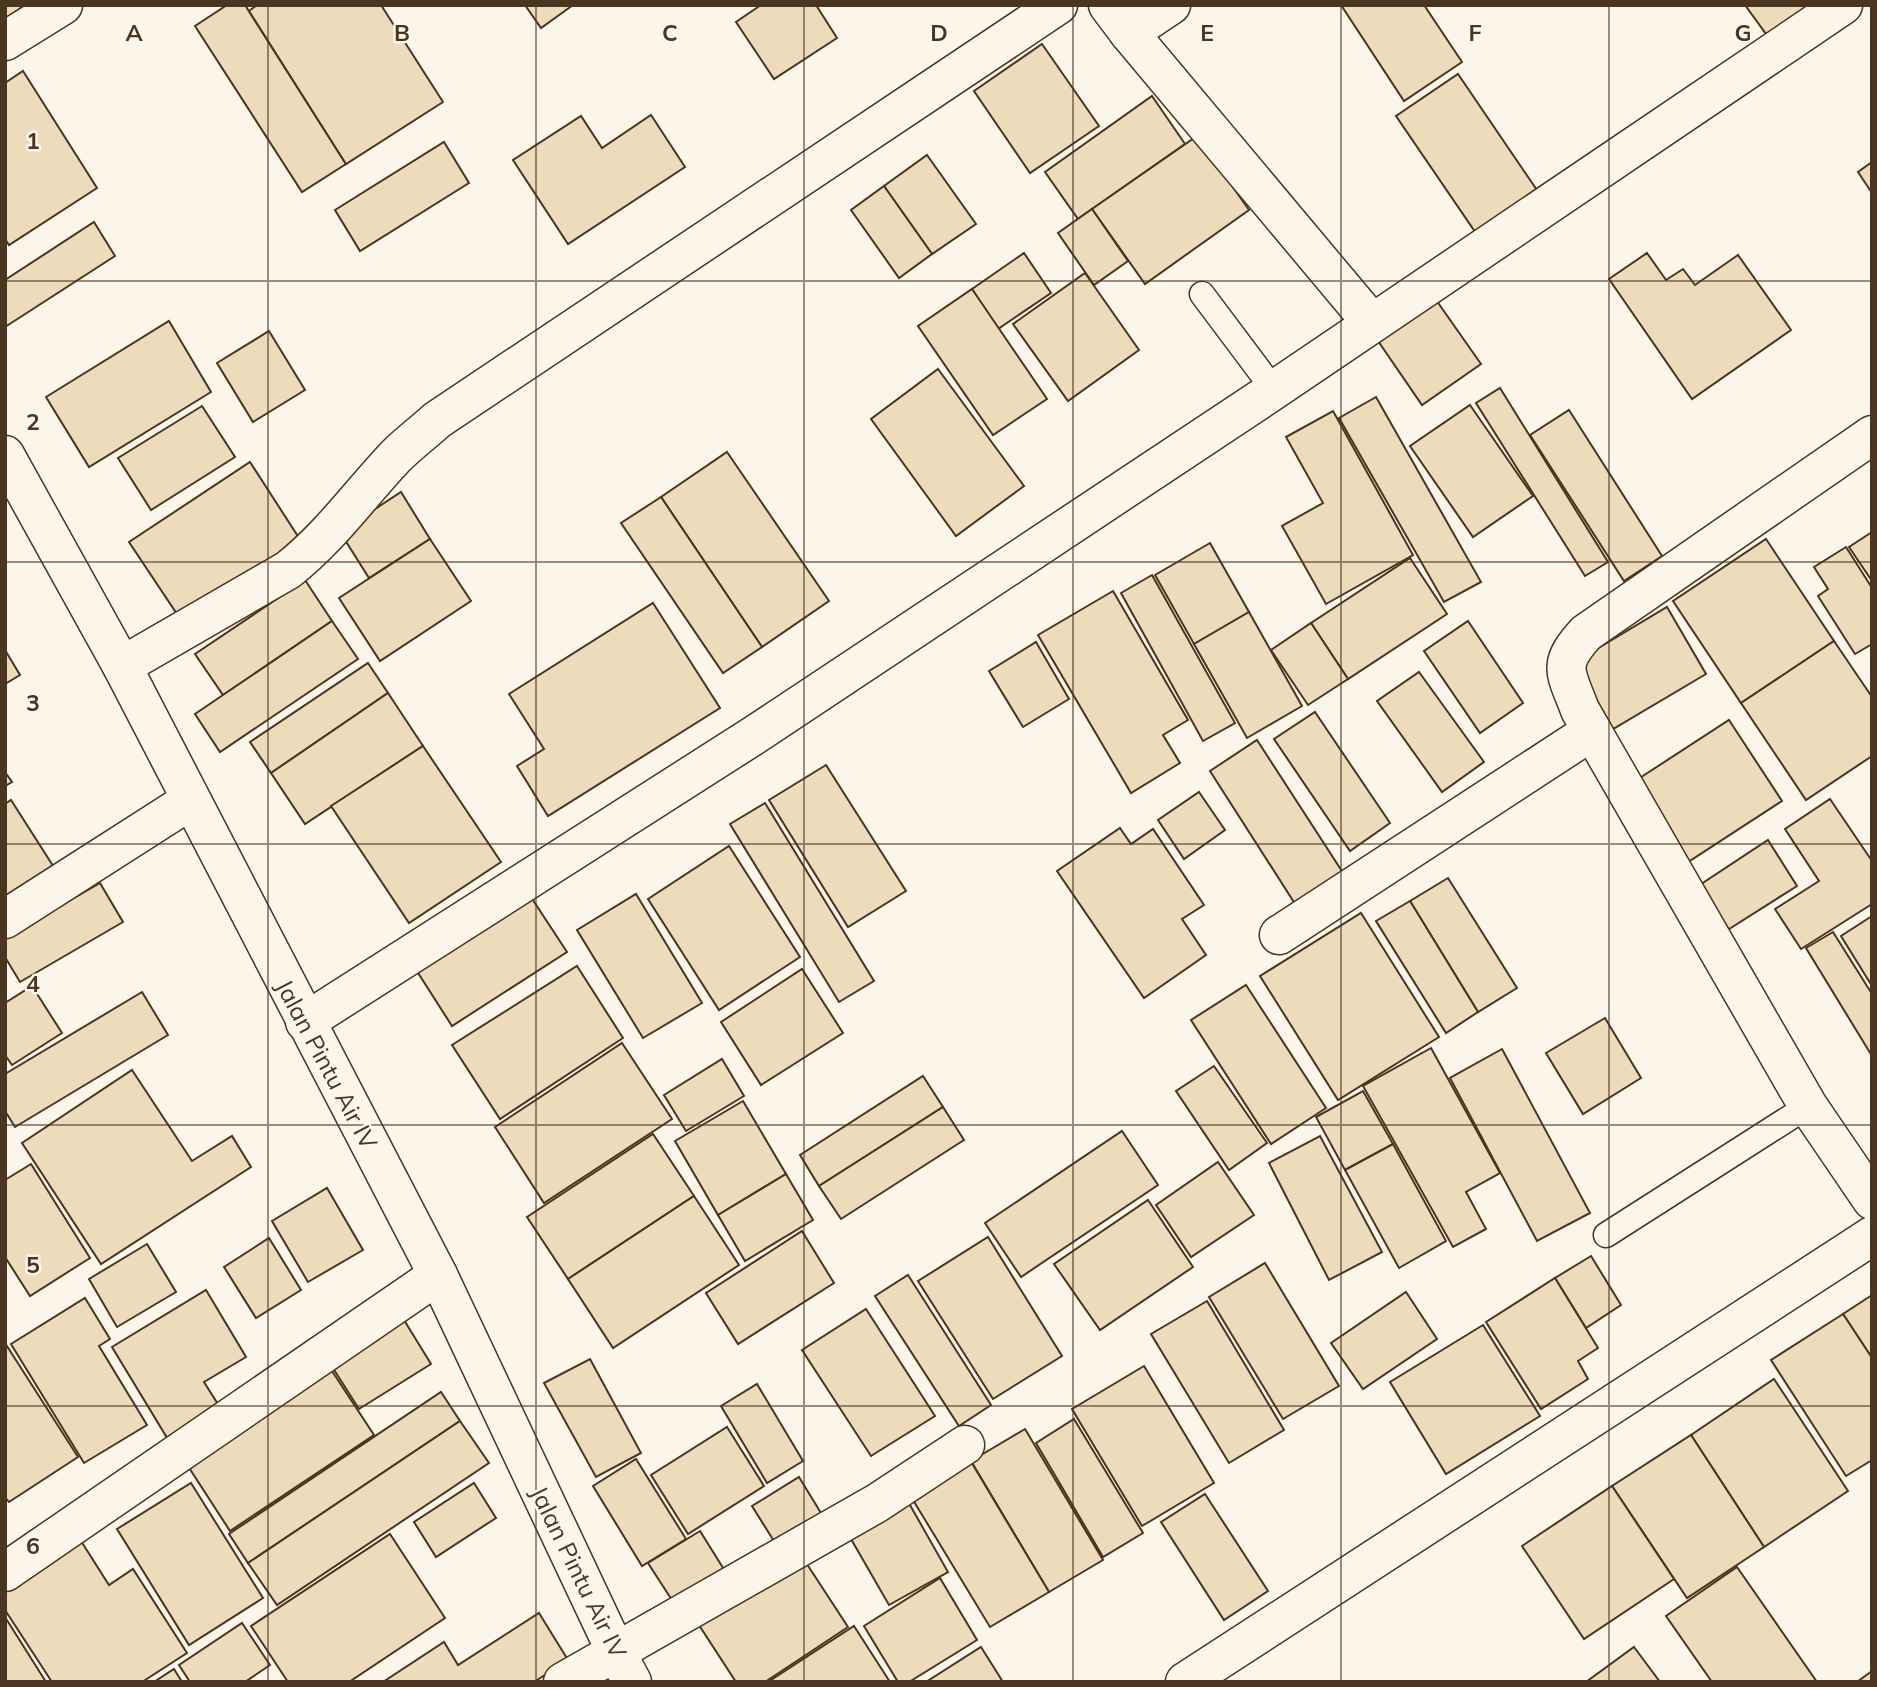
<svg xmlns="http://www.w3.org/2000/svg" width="1877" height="1687" font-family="Mulish,sans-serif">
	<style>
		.building { fill: #ecdcbc; stroke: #4a3520; stroke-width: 2 }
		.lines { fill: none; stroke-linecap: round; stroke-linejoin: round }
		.service-casing { stroke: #4a3520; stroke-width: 27 }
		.minor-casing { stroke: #4a3520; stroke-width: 41 }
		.secondary-casing { stroke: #4a3520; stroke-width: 41 }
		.service { stroke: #fbf6e9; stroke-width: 24 }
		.minor { stroke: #fbf6e9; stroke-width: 38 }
		.secondary { stroke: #fbf6e9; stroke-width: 38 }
		.grid { fill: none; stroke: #4a3520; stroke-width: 2; stroke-opacity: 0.55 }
		.labels { text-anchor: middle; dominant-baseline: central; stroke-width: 5; stroke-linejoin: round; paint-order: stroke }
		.street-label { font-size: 24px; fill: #4a3520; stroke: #fbf6e9 }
		.grid-label { font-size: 23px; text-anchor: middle; font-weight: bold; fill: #4a3520; stroke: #fbf6e9; stroke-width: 5; stroke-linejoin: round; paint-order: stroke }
	</style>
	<rect width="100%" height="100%" fill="#fbf6e9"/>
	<g class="building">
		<path d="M 5,5 L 25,5 L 5,19 Z"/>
		<path d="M 227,5 L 245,5 L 346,164 L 302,192 L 195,26 Z"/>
		<path d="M 257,5 L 381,5 L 443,102 L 346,164 L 249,11 Z"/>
		<path d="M 525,5 L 573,5 L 541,28 Z"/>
		<path d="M 761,5 L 816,5 L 837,38 L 774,79 L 736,22 Z"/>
		<path d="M 1341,5 L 1424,5 L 1462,62 L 1404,101 Z"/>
		<path d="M 1745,5 L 1814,5 L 1769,38 Z"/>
		<path d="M 1042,44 L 1099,126 L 1030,173 L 974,91 Z"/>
		<path d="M 23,71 L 97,188 L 9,245 L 5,239 L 5,83 Z"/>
		<path d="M 1458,74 L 1541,196 L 1480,239 L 1396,116 Z"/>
		<path d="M 1152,96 L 1185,144 L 1078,219 L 1045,172 Z"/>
		<path d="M 651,115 L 685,167 L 568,244 L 513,160 L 581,116 L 602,148 Z"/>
		<path d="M 1197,136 L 1249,210 L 1145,284 L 1092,209 Z"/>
		<path d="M 444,142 L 469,183 L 360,251 L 335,210 Z"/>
		<path d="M 927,155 L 976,224 L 932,254 L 884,186 Z"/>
		<path d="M 1872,162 L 1872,193 L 1858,172 Z"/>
		<path d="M 884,186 L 932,254 L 899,278 L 851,210 Z"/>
		<path d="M 1092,209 L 1128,261 L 1094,285 L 1058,233 Z"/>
		<path d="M 94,222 L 115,256 L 5,327 L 5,280 Z"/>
		<path d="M 1024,253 L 1051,293 L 998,329 L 972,289 Z"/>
		<path d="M 1647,253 L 1666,280 L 1683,269 L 1695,285 L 1738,255 L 1791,330 L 1692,399 L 1609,279 Z"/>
		<path d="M 1085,273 L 1139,350 L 1068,401 L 1013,324 Z"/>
		<path d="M 972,289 L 1047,399 L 993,435 L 918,326 Z"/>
		<path d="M 1434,297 L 1481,364 L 1422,405 L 1376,338 Z"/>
		<path d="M 169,321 L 211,392 L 89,467 L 46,397 Z"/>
		<path d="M 269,331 L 305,390 L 253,422 L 217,363 Z"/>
		<path d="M 938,369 L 1024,486 L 956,536 L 871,419 Z"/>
		<path d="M 1500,388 L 1608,562 L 1585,576 L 1476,403 Z"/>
		<path d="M 1376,397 L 1481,582 L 1444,602 L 1339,418 Z"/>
		<path d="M 1470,405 L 1533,496 L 1473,537 L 1410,446 Z"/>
		<path d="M 202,406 L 235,457 L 151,510 L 118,458 Z"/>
		<path d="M 1569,410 L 1662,556 L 1624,581 L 1530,435 Z"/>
		<path d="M 1333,411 L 1413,555 L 1326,604 L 1282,526 L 1323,503 L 1286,437 Z"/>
		<path d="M 727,452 L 829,601 L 762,647 L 661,497 Z"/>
		<path d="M 250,462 L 301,541 L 181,620 L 129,542 Z"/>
		<path d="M 401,492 L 430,539 L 369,578 L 340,532 Z"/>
		<path d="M 661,497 L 762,647 L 723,673 L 621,523 Z"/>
		<path d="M 1872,532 L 1872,581 L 1849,547 Z"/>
		<path d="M 430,539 L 471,601 L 380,661 L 339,598 Z"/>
		<path d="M 1766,539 L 1834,641 L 1741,703 L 1673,601 Z"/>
		<path d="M 1210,543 L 1249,612 L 1194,644 L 1155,575 Z"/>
		<path d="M 1846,547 L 1872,588 L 1872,644 L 1855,654 L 1818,596 L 1828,589 L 1814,567 Z"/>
		<path d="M 1410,558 L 1447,614 L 1348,679 L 1311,623 Z"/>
		<path d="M 1152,575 L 1235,723 L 1203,741 L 1121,593 Z"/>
		<path d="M 305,580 L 332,621 L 223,695 L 195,654 Z"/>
		<path d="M 1113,591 L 1188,720 L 1163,735 L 1180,763 L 1131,793 L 1038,635 Z"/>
		<path d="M 653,603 L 720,708 L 548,816 L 517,766 L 544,749 L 509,694 Z"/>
		<path d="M 1667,607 L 1706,674 L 1613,729 L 1575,662 Z"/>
		<path d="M 1249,612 L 1302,706 L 1247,738 L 1194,644 Z"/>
		<path d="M 332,621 L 358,659 L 220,752 L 195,714 Z"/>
		<path d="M 1468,621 L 1523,703 L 1480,733 L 1424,651 Z"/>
		<path d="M 1311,623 L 1348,679 L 1308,705 L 1271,650 Z"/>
		<path d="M 1834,641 L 1872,697 L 1872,756 L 1806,800 L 1741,703 Z"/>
		<path d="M 1036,642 L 1069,699 L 1023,727 L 989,671 Z"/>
		<path d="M 5,650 L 20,675 L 5,684 Z"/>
		<path d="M 368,663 L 388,693 L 271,773 L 250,742 Z"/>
		<path d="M 1419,672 L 1484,762 L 1442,792 L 1377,701 Z"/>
		<path d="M 388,693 L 423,746 L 305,824 L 271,773 Z"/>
		<path d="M 1315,712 L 1390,823 L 1350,851 L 1274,739 Z"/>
		<path d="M 1729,720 L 1782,801 L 1685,864 L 1632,783 Z"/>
		<path d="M 1257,740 L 1347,879 L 1299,910 L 1210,771 Z"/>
		<path d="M 423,746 L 501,862 L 409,923 L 331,806 Z"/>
		<path d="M 826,765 L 906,891 L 848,927 L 769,800 Z"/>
		<path d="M 5,772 L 12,782 L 5,786 Z"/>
		<path d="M 1199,792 L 1225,830 L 1184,859 L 1158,820 Z"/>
		<path d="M 1830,799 L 1872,861 L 1872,904 L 1801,949 L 1775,909 L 1819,881 L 1785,829 Z"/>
		<path d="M 11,800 L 55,869 L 5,900 L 5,804 Z"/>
		<path d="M 765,803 L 874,981 L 839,1002 L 730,824 Z"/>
		<path d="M 1120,828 L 1131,844 L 1153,829 L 1204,905 L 1182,919 L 1206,955 L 1144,998 L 1057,871 Z"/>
		<path d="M 1768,840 L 1797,886 L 1715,938 L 1686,894 Z"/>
		<path d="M 729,846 L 800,957 L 719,1010 L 648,899 Z"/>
		<path d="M 1448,878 L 1517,988 L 1478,1012 L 1410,901 Z"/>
		<path d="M 100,883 L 123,922 L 20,982 L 5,957 L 5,938 Z"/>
		<path d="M 527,891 L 567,952 L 452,1026 L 413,965 Z"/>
		<path d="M 636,894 L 702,1003 L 643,1038 L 577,930 Z"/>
		<path d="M 1410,901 L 1478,1012 L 1446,1033 L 1376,921 Z"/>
		<path d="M 1361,913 L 1439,1037 L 1338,1100 L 1260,976 Z"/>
		<path d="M 1872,916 L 1872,986 L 1841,936 Z"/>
		<path d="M 1833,932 L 1872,994 L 1872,1056 L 1806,948 Z"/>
		<path d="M 577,966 L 623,1038 L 500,1119 L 452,1045 Z"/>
		<path d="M 802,969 L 843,1033 L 761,1085 L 721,1022 Z"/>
		<path d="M 1246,985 L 1326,1108 L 1271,1144 L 1191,1020 Z"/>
		<path d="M 32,986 L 62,1033 L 12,1065 L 5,1055 L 5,1003 Z"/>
		<path d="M 142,992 L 168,1035 L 15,1127 L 5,1111 L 5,1074 Z"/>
		<path d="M 1605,1018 L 1641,1078 L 1583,1114 L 1546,1053 Z"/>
		<path d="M 622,1043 L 672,1119 L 544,1203 L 495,1127 Z"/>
		<path d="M 1431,1048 L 1500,1173 L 1466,1192 L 1486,1229 L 1453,1247 L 1363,1086 Z"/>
		<path d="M 1502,1049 L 1590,1213 L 1537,1241 L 1450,1078 Z"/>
		<path d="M 722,1059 L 744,1096 L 686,1131 L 664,1095 Z"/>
		<path d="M 1214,1066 L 1267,1143 L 1229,1170 L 1176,1091 Z"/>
		<path d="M 132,1070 L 192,1161 L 232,1136 L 251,1167 L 101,1264 L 22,1143 Z"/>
		<path d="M 923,1076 L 943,1107 L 819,1186 L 800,1155 Z"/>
		<path d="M 1363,1091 L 1393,1144 L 1345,1170 L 1316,1117 Z"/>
		<path d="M 743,1101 L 786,1174 L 718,1215 L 675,1141 Z"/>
		<path d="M 943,1107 L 964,1140 L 841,1219 L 819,1186 Z"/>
		<path d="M 1122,1131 L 1158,1185 L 1021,1277 L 985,1223 Z"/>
		<path d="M 653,1134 L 694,1196 L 568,1279 L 527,1217 Z"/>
		<path d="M 1320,1136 L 1382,1252 L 1329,1280 L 1269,1163 Z"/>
		<path d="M 1393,1144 L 1446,1241 L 1399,1268 L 1345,1170 Z"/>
		<path d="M 1218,1162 L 1254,1215 L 1191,1257 L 1156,1205 Z"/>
		<path d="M 31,1164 L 90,1258 L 30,1296 L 5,1257 L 5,1180 Z"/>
		<path d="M 786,1174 L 813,1220 L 745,1261 L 718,1215 Z"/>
		<path d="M 327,1188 L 363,1250 L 308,1282 L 272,1221 Z"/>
		<path d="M 694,1196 L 739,1265 L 613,1348 L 568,1279 Z"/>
		<path d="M 1148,1200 L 1193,1267 L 1100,1330 L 1054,1264 Z"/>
		<path d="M 802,1231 L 834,1283 L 738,1344 L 706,1293 Z"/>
		<path d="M 988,1237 L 1062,1356 L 993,1399 L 918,1281 Z"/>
		<path d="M 269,1238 L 301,1290 L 256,1318 L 224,1267 Z"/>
		<path d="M 147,1244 L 176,1292 L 117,1327 L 89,1279 Z"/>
		<path d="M 1591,1256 L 1621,1305 L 1586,1328 L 1555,1278 Z"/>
		<path d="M 1265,1263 L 1339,1386 L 1283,1419 L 1209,1297 Z"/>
		<path d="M 908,1275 L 991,1405 L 959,1426 L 875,1296 Z"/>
		<path d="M 1555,1278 L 1598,1348 L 1578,1361 L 1588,1379 L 1541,1409 L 1486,1322 Z"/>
		<path d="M 206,1290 L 246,1357 L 204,1382 L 221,1409 L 169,1441 L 112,1347 Z"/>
		<path d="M 1406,1292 L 1437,1339 L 1363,1389 L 1331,1343 Z"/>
		<path d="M 1872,1295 L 1872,1358 L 1843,1314 Z"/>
		<path d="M 85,1298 L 110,1339 L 99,1346 L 147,1425 L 84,1463 L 11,1344 Z"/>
		<path d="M 1207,1301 L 1284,1430 L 1229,1463 L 1151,1334 Z"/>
		<path d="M 866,1309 L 935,1416 L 871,1456 L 802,1350 Z"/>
		<path d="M 1843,1314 L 1872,1358 L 1872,1460 L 1846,1476 L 1771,1360 Z"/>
		<path d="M 404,1320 L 431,1364 L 359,1409 L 331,1365 Z"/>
		<path d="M 1483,1325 L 1540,1416 L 1446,1474 L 1390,1382 Z"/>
		<path d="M 5,1343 L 78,1457 L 9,1502 L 5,1497 Z"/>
		<path d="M 590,1359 L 641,1453 L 596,1477 L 544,1383 Z"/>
		<path d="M 1144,1366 L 1214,1483 L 1142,1526 L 1072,1409 Z"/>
		<path d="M 330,1368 L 374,1435 L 230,1531 L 186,1463 Z"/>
		<path d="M 1774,1379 L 1848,1491 L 1764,1547 L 1691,1435 Z"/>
		<path d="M 757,1384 L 803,1461 L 767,1483 L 721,1406 Z"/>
		<path d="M 441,1392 L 460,1421 L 248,1563 L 229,1534 Z"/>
		<path d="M 1074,1419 L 1143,1533 L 1103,1557 L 1036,1443 Z"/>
		<path d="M 460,1421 L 489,1463 L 277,1605 L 248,1563 Z"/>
		<path d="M 727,1427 L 764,1486 L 688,1534 L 651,1475 Z"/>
		<path d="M 1025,1429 L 1103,1560 L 1049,1592 L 971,1461 Z"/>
		<path d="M 1691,1435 L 1764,1547 L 1687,1598 L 1612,1486 Z"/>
		<path d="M 636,1459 L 686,1539 L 642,1566 L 593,1486 Z"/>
		<path d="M 970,1460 L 1049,1592 L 990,1627 L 910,1495 Z"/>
		<path d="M 799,1477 L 824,1518 L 777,1546 L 752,1506 Z"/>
		<path d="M 191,1483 L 263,1598 L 189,1645 L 117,1529 Z"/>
		<path d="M 474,1483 L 496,1518 L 436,1557 L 414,1522 Z"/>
		<path d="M 1612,1486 L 1674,1579 L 1584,1639 L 1522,1546 Z"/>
		<path d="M 1205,1494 L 1268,1591 L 1224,1620 L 1161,1522 Z"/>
		<path d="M 906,1498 L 948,1572 L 889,1605 L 847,1532 Z"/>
		<path d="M 700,1531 L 730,1579 L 679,1611 L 648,1563 Z"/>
		<path d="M 390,1534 L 445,1618 L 349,1682 L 288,1682 L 251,1626 Z"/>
		<path d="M 81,1541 L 109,1585 L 133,1569 L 187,1653 L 142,1682 L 52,1682 L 5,1610 L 5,1589 Z"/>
		<path d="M 801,1555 L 848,1627 L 765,1682 L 736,1682 L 697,1622 Z"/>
		<path d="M 1737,1567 L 1817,1682 L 1712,1682 L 1666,1616 Z"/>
		<path d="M 940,1578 L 977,1640 L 909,1682 L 898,1682 L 864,1626 Z"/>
		<path d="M 539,1613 L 568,1660 L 534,1682 L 383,1682 L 444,1642 L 458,1665 Z"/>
		<path d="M 5,1617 L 46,1682 L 5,1682 Z"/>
		<path d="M 242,1623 L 270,1665 L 245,1682 L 190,1682 L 179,1665 Z"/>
		<path d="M 854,1626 L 890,1682 L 768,1682 Z"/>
		<path d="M 981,1647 L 1003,1682 L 926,1682 Z"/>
		<path d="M 1634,1647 L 1660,1682 L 1586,1682 Z"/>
		<path d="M 174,1669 L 182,1682 L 154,1682 Z"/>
		<path d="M 1872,1671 L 1872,1682 L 1857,1682 Z"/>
	</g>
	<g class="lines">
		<g class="service-casing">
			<g id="service">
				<path d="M 1202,294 L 1274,390"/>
				<path d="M 1606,1235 L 1808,1106"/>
			</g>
		</g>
		<g class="minor-casing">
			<g id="minor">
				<path d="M 1108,5 L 1129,33 L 1171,5"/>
				<path d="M 1129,33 L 1372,323"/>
				<path d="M 5,41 L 63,5"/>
				<path d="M 1872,435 L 1586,633 C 1556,666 1566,672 1580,710 L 1808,1106 L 1872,1200"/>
				<path d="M 122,666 L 288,570 C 330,537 360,494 396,456 C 409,443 424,432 437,420 L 1058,5"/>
				<path d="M 5,919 L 191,800"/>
				<path d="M 1279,935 L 1592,731"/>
				<path d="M 305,1022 L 756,734 L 1274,390 L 1843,5"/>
				<path d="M 5,1572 L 438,1275"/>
				<path d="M 563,1682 L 877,1503 L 965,1445"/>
				<path d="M 1185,1682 L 1872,1236"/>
			</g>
		</g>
		<g class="secondary-casing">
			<path id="secondary" d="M 5,455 L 122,666 L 438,1275 L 615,1650 L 632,1682"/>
		</g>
		<use href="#service" class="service"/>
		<use href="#minor" class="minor"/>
		<use href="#secondary" class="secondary"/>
	</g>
	<path class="grid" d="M 268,5 L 268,1682M 536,5 L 536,1682M 804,5 L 804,1682M 1073,5 L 1073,1682M 1341,5 L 1341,1682M 1609,5 L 1609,1682M 5,281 L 1872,281M 5,562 L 1872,562M 5,844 L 1872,844M 5,1125 L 1872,1125M 5,1406 L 1872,1406"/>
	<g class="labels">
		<g class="street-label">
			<text transform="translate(327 1064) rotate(62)">Jalan Pintu Air IV</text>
			<text transform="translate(579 1572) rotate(64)">Jalan Pintu Air IV</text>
		</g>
	</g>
	<g class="grid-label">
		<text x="134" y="41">A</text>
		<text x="402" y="41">B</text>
		<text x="670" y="41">C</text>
		<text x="939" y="41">D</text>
		<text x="1207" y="41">E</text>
		<text x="1475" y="41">F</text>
		<text x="1743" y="41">G</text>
		<text x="33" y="149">1</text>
		<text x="33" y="430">2</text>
		<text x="33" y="711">3</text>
		<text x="33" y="992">4</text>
		<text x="33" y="1273">5</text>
		<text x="33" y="1554">6</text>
	</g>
	<rect width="1877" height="1687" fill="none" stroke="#4a3520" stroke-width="14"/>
</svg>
